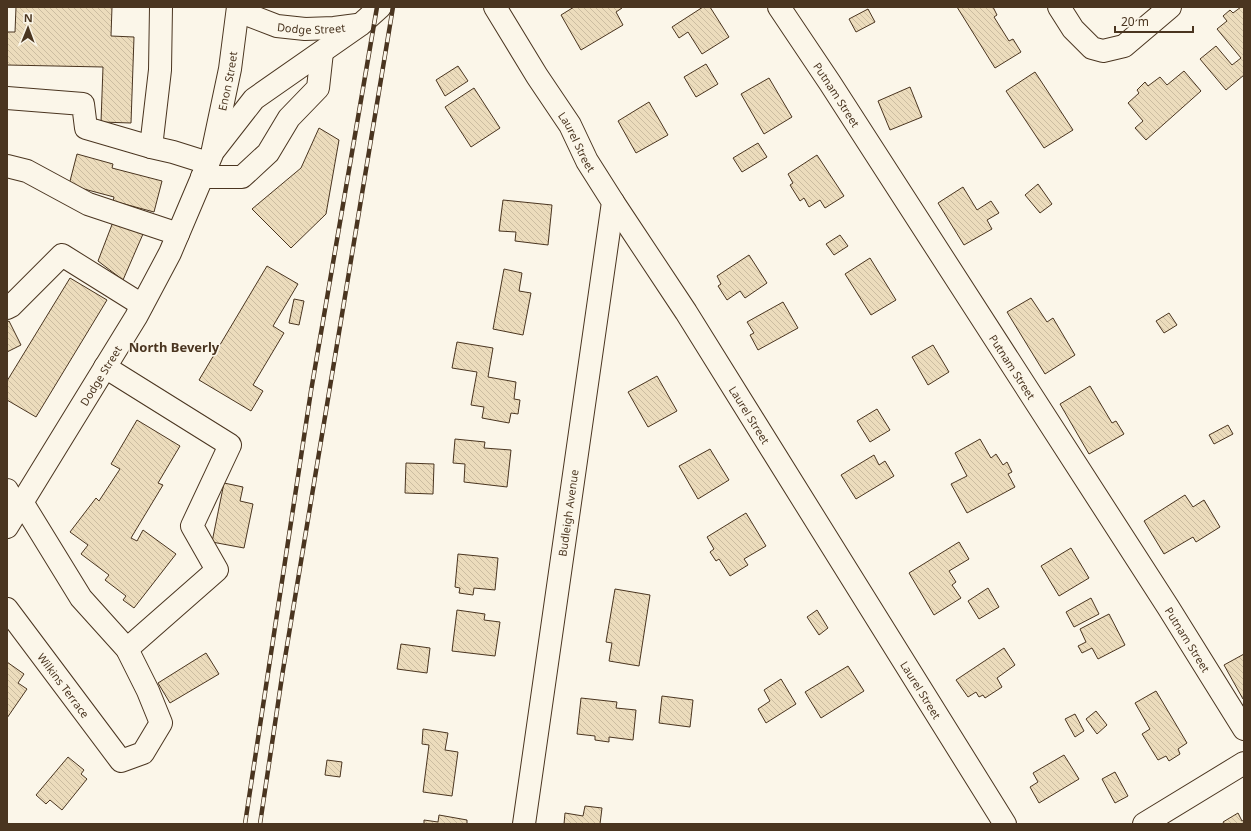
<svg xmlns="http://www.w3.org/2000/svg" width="1251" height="831" font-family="'Noto Sans',sans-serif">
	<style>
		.building { fill: url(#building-back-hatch); stroke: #4a3520 }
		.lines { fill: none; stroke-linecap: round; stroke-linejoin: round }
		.minor-casing { stroke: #4a3520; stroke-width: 24 }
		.major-casing { stroke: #4a3520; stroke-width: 24 }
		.minor { stroke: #fbf6e9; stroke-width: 22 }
		.major { stroke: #fbf6e9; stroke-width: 22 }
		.rail-casing { stroke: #4a3520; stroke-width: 4.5 }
		.rail { stroke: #fbf6e9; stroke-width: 3; stroke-dasharray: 9; stroke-linecap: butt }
		.labels { text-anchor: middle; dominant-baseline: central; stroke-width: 3; stroke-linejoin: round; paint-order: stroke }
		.street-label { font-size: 11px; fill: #4a3520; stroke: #fbf6e9 }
		.quarter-label { font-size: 13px; font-weight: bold; fill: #4a3520; stroke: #fbf6e9 }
	</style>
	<defs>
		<pattern id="building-back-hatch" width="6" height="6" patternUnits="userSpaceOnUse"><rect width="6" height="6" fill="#ecdcbc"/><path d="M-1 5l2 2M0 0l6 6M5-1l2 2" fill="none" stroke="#ccbda1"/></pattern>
	</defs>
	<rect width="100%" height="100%" fill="#fbf6e9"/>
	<g class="building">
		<path d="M 16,7 L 112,7 L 111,36 L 134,37 L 131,123 L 101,122 L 103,67 L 7,65 L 7,32 L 15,32 Z"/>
		<path d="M 574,7 L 621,7 L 622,8 L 616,12 L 623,25 L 581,50 L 561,15 Z"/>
		<path d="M 703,7 L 710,7 L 729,37 L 702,54 L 688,32 L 679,38 L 672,27 Z"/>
		<path d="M 957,7 L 993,7 L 997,15 L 994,17 L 1009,41 L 1013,39 L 1021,52 L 995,68 Z"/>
		<path d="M 1241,7 L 1244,7 L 1244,75 L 1226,90 L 1200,59 L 1216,46 L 1232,65 L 1241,58 L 1217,29 L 1227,21 L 1223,16 L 1230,10 L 1233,13 Z"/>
		<path d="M 868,9 L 875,22 L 856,32 L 849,19 Z"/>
		<path d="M 706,64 L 718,84 L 696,97 L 684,77 Z"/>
		<path d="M 458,66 L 468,81 L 445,96 L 436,80 Z"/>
		<path d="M 1184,71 L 1201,91 L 1146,140 L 1135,128 L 1143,121 L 1128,103 L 1139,93 L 1137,90 L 1145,82 L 1148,86 L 1160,77 L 1167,85 Z"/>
		<path d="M 1035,72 L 1073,130 L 1044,148 L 1006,91 Z"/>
		<path d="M 769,78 L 792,117 L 764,134 L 741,94 Z"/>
		<path d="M 910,87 L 922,117 L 890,130 L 878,101 Z"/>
		<path d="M 474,88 L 500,128 L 471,147 L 445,107 Z"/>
		<path d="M 649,102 L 668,135 L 636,153 L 618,121 Z"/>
		<path d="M 319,128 L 339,140 L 326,214 L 291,248 L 252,209 L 301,168 Z"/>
		<path d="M 758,143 L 767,157 L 742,172 L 733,158 Z"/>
		<path d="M 77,154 L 113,164 L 112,168 L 162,181 L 154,212 L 113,201 L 114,197 L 69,185 Z"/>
		<path d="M 817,155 L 844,196 L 825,208 L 820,200 L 809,207 L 804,198 L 800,201 L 790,185 L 793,183 L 788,174 Z"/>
		<path d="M 1038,184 L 1052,204 L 1040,213 L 1025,195 Z"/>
		<path d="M 963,187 L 977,210 L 991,201 L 999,213 L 987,220 L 992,229 L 964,245 L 938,203 Z"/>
		<path d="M 503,200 L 552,205 L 548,245 L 515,241 L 516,232 L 499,231 Z"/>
		<path d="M 113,222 L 143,234 L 123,280 L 98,261 Z"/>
		<path d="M 840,235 L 848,246 L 834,255 L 826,244 Z"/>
		<path d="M 749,255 L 767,283 L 745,298 L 740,291 L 727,300 L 718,286 L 721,284 L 717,276 Z"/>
		<path d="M 870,258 L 896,300 L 871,315 L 845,274 Z"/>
		<path d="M 267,266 L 298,284 L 273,326 L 284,333 L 253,385 L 263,391 L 251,411 L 199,380 Z"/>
		<path d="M 504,269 L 522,273 L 519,291 L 531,293 L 523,335 L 493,329 Z"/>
		<path d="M 70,278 L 107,300 L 36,417 L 7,400 L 7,381 Z"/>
		<path d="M 1031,298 L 1047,322 L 1053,318 L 1075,355 L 1045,374 L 1007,312 Z"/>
		<path d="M 294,299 L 304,301 L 299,325 L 289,323 Z"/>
		<path d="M 783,302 L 798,328 L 758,350 L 750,335 L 754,333 L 747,322 Z"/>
		<path d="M 1169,313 L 1177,325 L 1164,333 L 1156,321 Z"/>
		<path d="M 9,321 L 21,345 L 7,352 L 7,322 Z"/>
		<path d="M 457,342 L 493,348 L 488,377 L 516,382 L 514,399 L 520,400 L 518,414 L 511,413 L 509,423 L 482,418 L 484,407 L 471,405 L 477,372 L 452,368 Z"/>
		<path d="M 933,345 L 949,372 L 928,385 L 912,357 Z"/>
		<path d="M 657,376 L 677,411 L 648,427 L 628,392 Z"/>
		<path d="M 1090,386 L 1112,423 L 1116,421 L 1124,434 L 1089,454 L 1060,404 Z"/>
		<path d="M 877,409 L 890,430 L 870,442 L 857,421 Z"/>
		<path d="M 137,420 L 180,446 L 158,483 L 163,485 L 131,538 L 137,541 L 143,530 L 176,554 L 134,608 L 123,600 L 126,596 L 105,580 L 109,575 L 81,554 L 88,545 L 70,532 L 96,498 L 99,501 L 120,469 L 111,464 Z"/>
		<path d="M 1228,425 L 1233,434 L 1214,444 L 1209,435 Z"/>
		<path d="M 455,439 L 485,442 L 484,448 L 511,450 L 507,487 L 464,482 L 465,464 L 453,463 Z"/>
		<path d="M 980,439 L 991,458 L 996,454 L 1003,465 L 1007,462 L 1012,472 L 1008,474 L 1015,487 L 967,513 L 951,484 L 967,476 L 955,453 Z"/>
		<path d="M 710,449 L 729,480 L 698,499 L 679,466 Z"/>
		<path d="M 874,455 L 879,465 L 885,461 L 894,476 L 856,499 L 841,475 Z"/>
		<path d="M 406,463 L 434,464 L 433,494 L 405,493 Z"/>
		<path d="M 224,483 L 243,487 L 240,501 L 253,504 L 244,548 L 212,542 Z"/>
		<path d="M 1185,495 L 1193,507 L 1204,500 L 1220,527 L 1196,542 L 1193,537 L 1164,554 L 1144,521 Z"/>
		<path d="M 746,513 L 766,546 L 744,559 L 748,565 L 730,576 L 719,559 L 716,561 L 710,552 L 714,549 L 707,537 Z"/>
		<path d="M 959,542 L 969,559 L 949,571 L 956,582 L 952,585 L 961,598 L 934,615 L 909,573 Z"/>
		<path d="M 1071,548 L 1089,578 L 1059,596 L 1041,566 Z"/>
		<path d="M 458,554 L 498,558 L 495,590 L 474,588 L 473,595 L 459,593 L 460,588 L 455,587 Z"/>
		<path d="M 988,588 L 999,607 L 979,619 L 968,601 Z"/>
		<path d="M 615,589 L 650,595 L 639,666 L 609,661 L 612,643 L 606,642 Z"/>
		<path d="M 1091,598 L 1099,614 L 1074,627 L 1066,612 Z"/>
		<path d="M 457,610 L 485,614 L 484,620 L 500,622 L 495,656 L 452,651 Z"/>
		<path d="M 817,610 L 828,628 L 819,635 L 807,617 Z"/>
		<path d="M 1109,614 L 1125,645 L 1098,659 L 1092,648 L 1082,653 L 1078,646 L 1086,642 L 1080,629 Z"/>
		<path d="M 401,644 L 430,648 L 427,673 L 397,669 Z"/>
		<path d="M 1004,648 L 1015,665 L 997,678 L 1002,687 L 985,698 L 983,695 L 979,697 L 976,692 L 968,697 L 956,680 Z"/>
		<path d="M 206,653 L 219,674 L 170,703 L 158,683 Z"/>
		<path d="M 1244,654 L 1244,698 L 1243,699 L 1224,665 Z"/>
		<path d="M 7,662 L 24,674 L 18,683 L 27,689 L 7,718 Z"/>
		<path d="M 848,666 L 864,691 L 821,718 L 805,692 Z"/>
		<path d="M 781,679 L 796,704 L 766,723 L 758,709 L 770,701 L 764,690 Z"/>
		<path d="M 1156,691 L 1187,743 L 1178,749 L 1180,754 L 1169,761 L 1166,756 L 1158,760 L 1142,734 L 1150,729 L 1135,703 Z"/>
		<path d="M 662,696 L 693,700 L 690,727 L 659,723 Z"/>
		<path d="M 581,698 L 617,702 L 616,708 L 636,710 L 633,740 L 609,737 L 609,742 L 595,740 L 595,736 L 577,734 Z"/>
		<path d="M 1096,711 L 1107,725 L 1097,734 L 1086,719 Z"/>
		<path d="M 1075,714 L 1084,731 L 1075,737 L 1065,719 Z"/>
		<path d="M 423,729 L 448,733 L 445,750 L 458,752 L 452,796 L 423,792 L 429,745 L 422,744 Z"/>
		<path d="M 1064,755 L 1079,779 L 1039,803 L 1030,787 L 1038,782 L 1033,773 Z"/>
		<path d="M 68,757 L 84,770 L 81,774 L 87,779 L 62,810 L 50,800 L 46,804 L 36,795 Z"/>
		<path d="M 327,760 L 342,762 L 340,777 L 325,775 Z"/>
		<path d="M 1115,772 L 1128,796 L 1115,803 L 1102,779 Z"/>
		<path d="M 585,806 L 602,808 L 600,824 L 564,824 L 565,813 L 583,816 Z"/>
		<path d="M 1238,813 L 1242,821 L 1244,820 L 1244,824 L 1224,824 L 1223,822 Z"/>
		<path d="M 439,815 L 467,820 L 467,824 L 424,824 L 424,820 L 438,822 Z"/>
	</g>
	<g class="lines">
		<g class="minor-casing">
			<g id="minor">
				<path id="s1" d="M 779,7 L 830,83 L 1168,607 L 1244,729"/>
				<path d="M 1059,7 L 1073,29 L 1092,48 L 1103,51 L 1124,46 L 1170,7"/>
				<path d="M 7,98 L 83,104 L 86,128 L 151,147 L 173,152 L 208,163"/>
				<path d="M 151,147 L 160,70 L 161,7"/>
				<path d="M 7,166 L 27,171 L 88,204 L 178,234"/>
				<path d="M 202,177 L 242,177 L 268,153 L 289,118 L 318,88 L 322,52"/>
				<path id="s2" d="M 613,202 L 686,312 L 1005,824"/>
				<path d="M 7,308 L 11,306 L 62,255 L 142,305"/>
				<path d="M 105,367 L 230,445 L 192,526 L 217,570 L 127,649"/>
				<path d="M 7,490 L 18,509"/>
				<path id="s3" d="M 7,609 L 121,761 L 143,753 L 161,723 L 148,691 L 127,649 L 81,598 L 22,502"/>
				<path d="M 1144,824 L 1244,763"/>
			</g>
		</g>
		<g class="major-casing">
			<g id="major">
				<path id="s4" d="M 495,7 L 537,76 L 570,125 L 587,161 L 613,202 L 524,824"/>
				<path id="s5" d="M 238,11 L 277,26 L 305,29 L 334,28 L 357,25"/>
				<path d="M 215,149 L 254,99 L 360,25 L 380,7"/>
				<path id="s6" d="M 7,527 L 136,317 L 170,253 L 212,154 L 230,69 L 238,7"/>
			</g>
		</g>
		<use href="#minor" class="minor"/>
		<use href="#major" class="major"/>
		<g class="rail-casing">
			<g id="rail">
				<path d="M 245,824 L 311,391 L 377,7"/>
				<path d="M 260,824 L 283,670 L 393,7"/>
			</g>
		</g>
		<use href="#rail" class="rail"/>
	</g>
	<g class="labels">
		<g class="street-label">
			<text stroke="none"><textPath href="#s5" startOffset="76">Dodge Street</textPath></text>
			<text stroke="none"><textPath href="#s6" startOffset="501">Enon Street</textPath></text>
			<text stroke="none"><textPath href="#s1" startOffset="105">Putnam Street</textPath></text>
			<text stroke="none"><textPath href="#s4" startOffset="158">Laurel Street</textPath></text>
			<text stroke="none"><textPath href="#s1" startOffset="429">Putnam Street</textPath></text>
			<text stroke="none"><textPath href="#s6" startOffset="178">Dodge Street</textPath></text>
			<text stroke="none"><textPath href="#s2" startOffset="253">Laurel Street</textPath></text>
			<text transform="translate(568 513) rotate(-82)">Budleigh Avenue</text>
			<text stroke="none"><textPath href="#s1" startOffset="753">Putnam Street</textPath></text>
			<text stroke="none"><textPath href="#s3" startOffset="95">Wilkins Terrace</textPath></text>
			<text stroke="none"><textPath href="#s2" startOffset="577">Laurel Street</textPath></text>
		</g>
		<g class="quarter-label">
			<text x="174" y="347">North Beverly</text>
		</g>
	</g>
	<rect width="1251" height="831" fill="none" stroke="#4a3520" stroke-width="16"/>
	<g transform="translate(28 28) rotate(1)" stroke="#fbf6e9" stroke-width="3" paint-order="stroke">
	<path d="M0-3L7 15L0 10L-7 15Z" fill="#4a3520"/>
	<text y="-6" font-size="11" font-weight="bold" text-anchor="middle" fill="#4a3520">N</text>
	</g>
	<path d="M1115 26v6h78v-6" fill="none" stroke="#4a3520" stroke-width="2"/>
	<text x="1121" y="26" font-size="12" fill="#4a3520" stroke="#fbf6e9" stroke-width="3" paint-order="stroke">20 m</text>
</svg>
